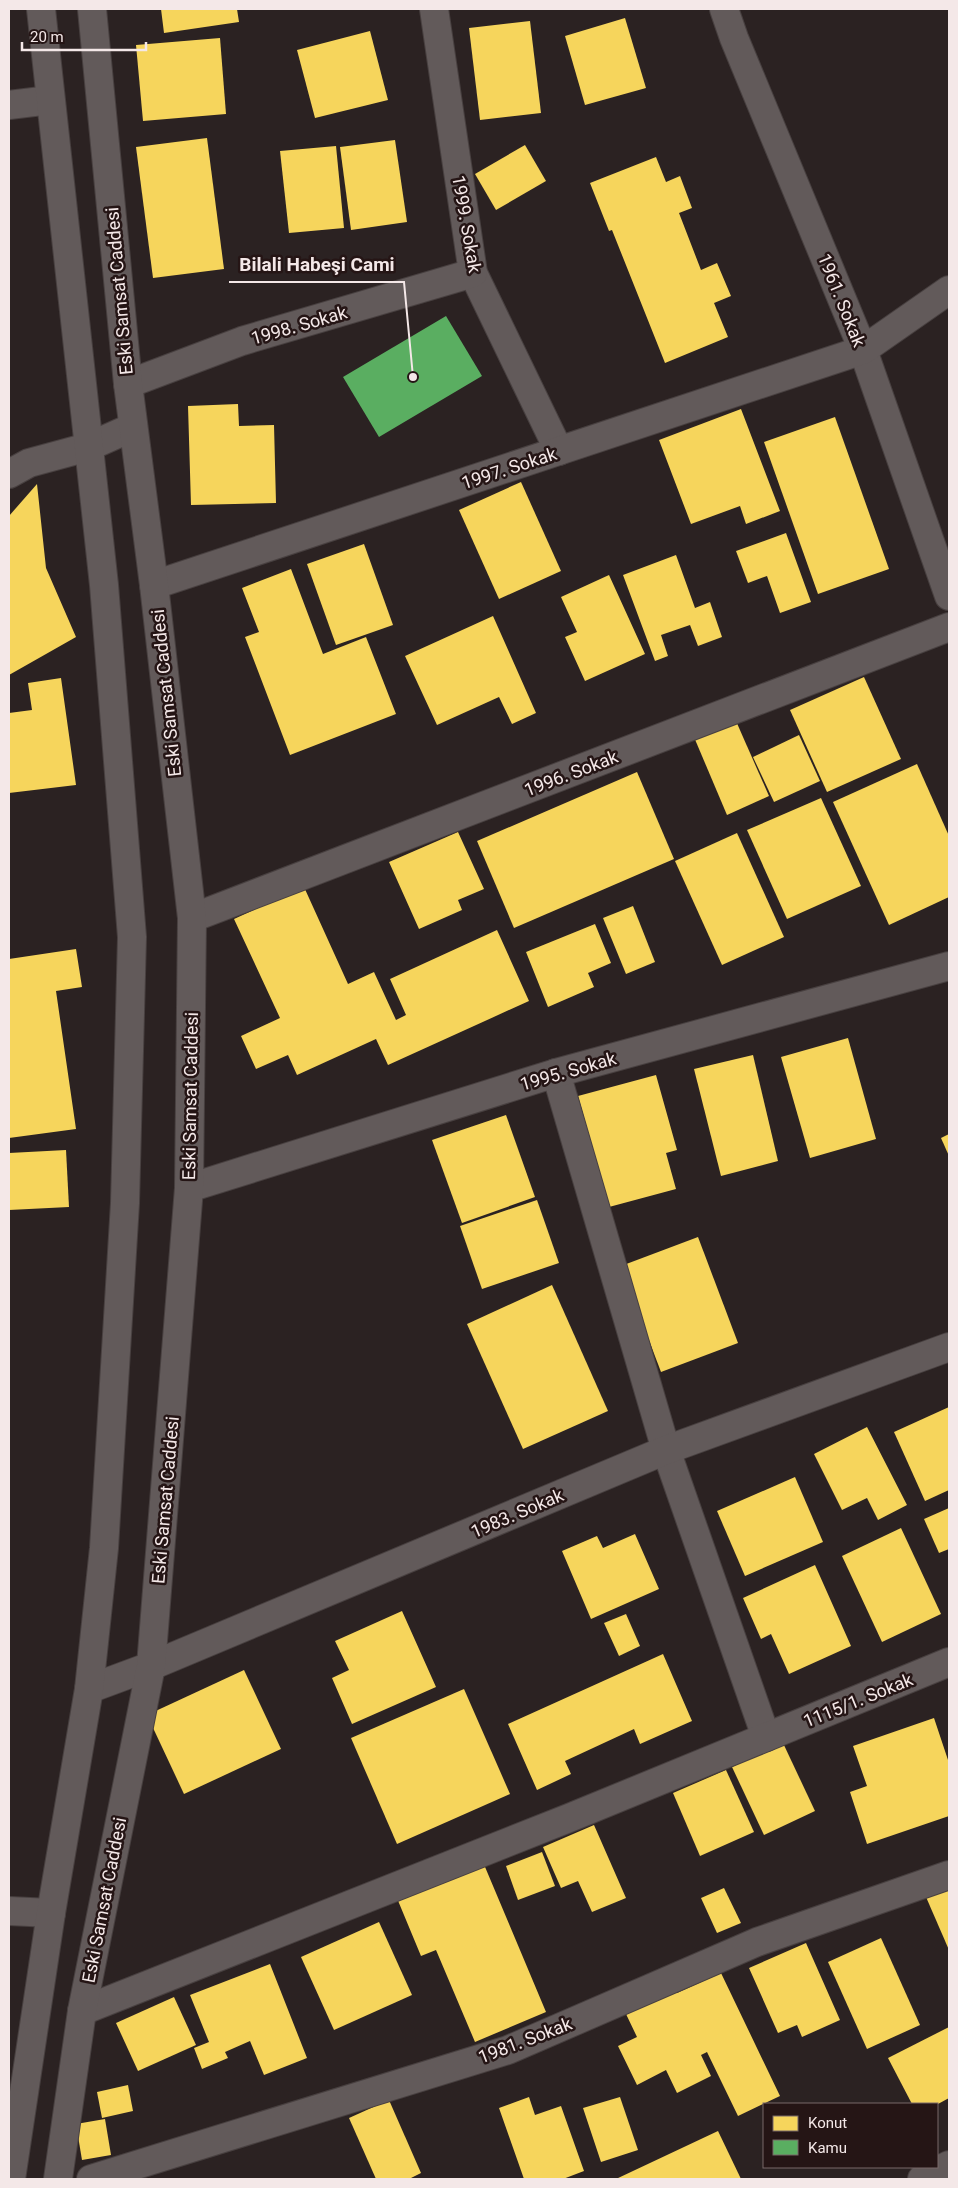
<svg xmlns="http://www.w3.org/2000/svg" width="958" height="2188" font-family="Roboto,sans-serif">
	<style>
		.homes { fill: #f6d55c }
		.public { fill: #5aae61 }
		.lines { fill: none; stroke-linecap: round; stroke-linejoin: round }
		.minor-casing { stroke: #484040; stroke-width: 30 }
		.minor { stroke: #625a5a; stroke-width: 28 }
		.labels { text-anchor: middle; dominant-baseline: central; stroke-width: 5; stroke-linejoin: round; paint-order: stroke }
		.street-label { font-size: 18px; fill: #f4e8e8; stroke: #251515 }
		.leader { fill: none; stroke: #f4e8e8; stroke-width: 2 }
		.callout-dot { fill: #f4e8e8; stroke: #251515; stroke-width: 2 }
		.callout-label { font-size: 19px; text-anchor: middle; font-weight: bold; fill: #f4e8e8; stroke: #251515; stroke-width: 5; stroke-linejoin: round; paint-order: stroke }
	</style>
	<rect width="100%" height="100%" fill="#2b2222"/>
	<g class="homes">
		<path d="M 161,9 L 237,9 L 239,22 L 164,33 Z"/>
		<path d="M 625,18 L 646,88 L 585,105 L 565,36 Z"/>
		<path d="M 530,21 L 541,113 L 480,120 L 469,28 Z"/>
		<path d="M 370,31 L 388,100 L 315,118 L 297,50 Z"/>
		<path d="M 220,38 L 226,114 L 143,121 L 136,45 Z"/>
		<path d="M 207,138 L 224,269 L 153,278 L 136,147 Z"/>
		<path d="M 395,140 L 407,222 L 351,230 L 340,147 Z"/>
		<path d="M 525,145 L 546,181 L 496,210 L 475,174 Z"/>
		<path d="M 336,146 L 344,228 L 289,233 L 280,151 Z"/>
		<path d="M 656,157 L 666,182 L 680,176 L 692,208 L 679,213 L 701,270 L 717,263 L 731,296 L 714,303 L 728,337 L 665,363 L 612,230 L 609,231 L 590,183 Z"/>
		<path d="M 238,404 L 239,426 L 274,425 L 276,503 L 191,505 L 188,406 Z"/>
		<path d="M 741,409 L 780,511 L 746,524 L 740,506 L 691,524 L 659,440 Z"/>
		<path d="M 835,417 L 889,569 L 818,594 L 764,442 Z"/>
		<path d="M 521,482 L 561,571 L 499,599 L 459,510 Z"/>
		<path d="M 37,484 L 46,568 L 76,637 L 9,675 L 9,516 Z"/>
		<path d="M 786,533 L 811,602 L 780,613 L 767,576 L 748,583 L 736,551 Z"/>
		<path d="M 364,544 L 393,625 L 336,645 L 307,564 Z"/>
		<path d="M 676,555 L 695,608 L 710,602 L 722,637 L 698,646 L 690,625 L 661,635 L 668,656 L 655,661 L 623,575 Z"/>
		<path d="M 291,569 L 323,654 L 366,637 L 396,714 L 290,755 L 245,637 L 259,632 L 242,588 Z"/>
		<path d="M 609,575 L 645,654 L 585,681 L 565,637 L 577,632 L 561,597 Z"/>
		<path d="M 493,616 L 536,713 L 512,724 L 499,697 L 437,725 L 405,656 Z"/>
		<path d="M 864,677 L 901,759 L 827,792 L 790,710 Z"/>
		<path d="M 61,678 L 76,785 L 9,793 L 9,713 L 32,710 L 28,683 Z"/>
		<path d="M 732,712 L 769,796 L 727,815 L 691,730 Z"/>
		<path d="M 799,735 L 820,781 L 774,802 L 753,757 Z"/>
		<path d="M 917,764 L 949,836 L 949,897 L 889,925 L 833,802 Z"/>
		<path d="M 637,772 L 674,859 L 514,928 L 477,841 Z"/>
		<path d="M 821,798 L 861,886 L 787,919 L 747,830 Z"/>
		<path d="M 458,832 L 484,889 L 458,900 L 462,910 L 419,929 L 389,862 Z"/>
		<path d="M 737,833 L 784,937 L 722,965 L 675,861 Z"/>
		<path d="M 304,887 L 348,984 L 374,972 L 396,1020 L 406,1015 L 390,979 L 497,930 L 529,1001 L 388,1065 L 376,1039 L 297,1075 L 288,1055 L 256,1069 L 241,1036 L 280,1018 L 234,919 Z"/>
		<path d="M 633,906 L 655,962 L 626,974 L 603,918 Z"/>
		<path d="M 595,924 L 611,963 L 588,973 L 594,987 L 548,1007 L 526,952 Z"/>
		<path d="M 76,949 L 82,987 L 56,991 L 76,1129 L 9,1138 L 9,959 Z"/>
		<path d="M 848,1038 L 876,1139 L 810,1158 L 781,1057 Z"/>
		<path d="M 753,1055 L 778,1161 L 721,1176 L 694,1069 Z"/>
		<path d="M 656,1075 L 677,1150 L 666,1153 L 676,1189 L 609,1207 L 578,1096 Z"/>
		<path d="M 506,1115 L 535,1197 L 462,1223 L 432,1140 Z"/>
		<path d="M 949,1134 L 949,1156 L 941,1138 Z"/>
		<path d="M 66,1150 L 69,1207 L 9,1210 L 9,1153 Z"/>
		<path d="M 537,1200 L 559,1263 L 482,1289 L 460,1226 Z"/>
		<path d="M 698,1237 L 738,1343 L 661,1372 L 621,1266 Z"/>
		<path d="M 552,1285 L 608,1411 L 523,1449 L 467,1324 Z"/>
		<path d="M 949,1407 L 949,1490 L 925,1501 L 894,1432 Z"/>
		<path d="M 867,1427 L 907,1505 L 878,1520 L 867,1498 L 842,1510 L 814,1454 Z"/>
		<path d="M 795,1477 L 823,1542 L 745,1576 L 717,1511 Z"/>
		<path d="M 949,1508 L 949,1549 L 939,1553 L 924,1519 Z"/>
		<path d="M 901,1528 L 941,1614 L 882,1642 L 842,1556 Z"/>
		<path d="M 635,1534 L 659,1589 L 591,1619 L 562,1551 L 597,1536 L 603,1548 Z"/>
		<path d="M 815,1565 L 851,1646 L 789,1674 L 771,1634 L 761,1639 L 743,1598 Z"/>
		<path d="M 402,1611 L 436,1687 L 352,1724 L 332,1678 L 349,1670 L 335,1641 Z"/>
		<path d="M 626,1614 L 640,1646 L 619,1656 L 604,1623 Z"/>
		<path d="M 663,1654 L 692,1721 L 640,1744 L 634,1729 L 565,1761 L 571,1774 L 537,1790 L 508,1724 Z"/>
		<path d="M 244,1670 L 281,1749 L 184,1794 L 147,1715 Z"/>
		<path d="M 464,1689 L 510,1794 L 397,1844 L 351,1738 Z"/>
		<path d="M 934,1718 L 949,1763 L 949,1816 L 867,1844 L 850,1792 L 867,1786 L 853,1746 Z"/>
		<path d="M 783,1743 L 815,1811 L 764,1835 L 732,1767 Z"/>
		<path d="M 726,1770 L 754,1832 L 700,1856 L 673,1793 Z"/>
		<path d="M 594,1825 L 626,1898 L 592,1912 L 578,1881 L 561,1888 L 543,1847 Z"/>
		<path d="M 542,1852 L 555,1886 L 518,1900 L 506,1866 Z"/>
		<path d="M 480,1855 L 546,2012 L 475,2042 L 436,1950 L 421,1956 L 394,1891 Z"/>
		<path d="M 949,1886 L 949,1950 L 926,1897 Z"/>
		<path d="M 724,1888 L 741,1923 L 717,1933 L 701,1898 Z"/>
		<path d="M 379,1922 L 412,1995 L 334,2030 L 301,1957 Z"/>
		<path d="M 881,1938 L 920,2025 L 867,2049 L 828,1962 Z"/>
		<path d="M 806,1943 L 840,2020 L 802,2037 L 797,2025 L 778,2033 L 749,1968 Z"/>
		<path d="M 270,1964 L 307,2058 L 264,2075 L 250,2041 L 225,2052 L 228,2058 L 202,2069 L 194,2048 L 209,2042 L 190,1995 Z"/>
		<path d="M 721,1973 L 780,2096 L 738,2116 L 707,2052 L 701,2055 L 711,2076 L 677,2093 L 666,2070 L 637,2085 L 618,2046 L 637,2037 L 626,2014 L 676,1990 L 677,1993 Z"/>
		<path d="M 174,1997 L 196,2045 L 138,2071 L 116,2023 Z"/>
		<path d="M 949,2027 L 949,2098 L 938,2104 L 912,2104 L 888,2058 Z"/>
		<path d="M 128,2085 L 133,2111 L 102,2118 L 97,2092 Z"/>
		<path d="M 529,2097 L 535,2115 L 561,2106 L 584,2171 L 563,2179 L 524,2179 L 499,2108 Z"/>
		<path d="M 620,2097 L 638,2150 L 601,2162 L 583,2108 Z"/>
		<path d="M 389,2100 L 421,2173 L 409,2179 L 376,2179 L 349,2118 Z"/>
		<path d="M 105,2119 L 111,2155 L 82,2160 L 76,2124 Z"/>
		<path d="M 718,2131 L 741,2179 L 616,2179 Z"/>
	</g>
	<path class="public" d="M 446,316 L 482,376 L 379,437 L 343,377 Z"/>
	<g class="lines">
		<g class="minor-casing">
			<g id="minor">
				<path d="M 434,9 L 473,273 L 559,451"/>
				<path d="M 724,9 L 734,38 L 863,350 L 949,596"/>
				<path d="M 9,105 L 50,100"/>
				<path d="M 128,384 L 242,341 L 473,273"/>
				<path d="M 9,474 L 29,463 L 88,447 L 133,427"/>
				<path d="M 154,585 L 863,350 L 949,290"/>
				<path d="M 192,918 L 949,627"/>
				<path d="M 556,1073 L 666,1450 L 766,1737"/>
				<path d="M 189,1188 L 556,1073 L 949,966"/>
				<path d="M 89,1689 L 151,1666 L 666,1450 L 949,1347"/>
				<path d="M 9,1911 L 51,1913"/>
				<path d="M 82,2011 L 569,1818 L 949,1662"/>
				<path d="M 11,2179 L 51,1913 L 89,1689 L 104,1548 L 125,1203 L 132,937 L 104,585 L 41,9"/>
				<path d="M 58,2179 L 82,2011 L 151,1666 L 189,1188 L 192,918 L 154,585 L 128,384 L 92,9"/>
				<path d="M 91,2179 L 508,2050 L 757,1942 L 949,1875"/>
				<path d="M 922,2179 L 949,2165"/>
			</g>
		</g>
		<use href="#minor" class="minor"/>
	</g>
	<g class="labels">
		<g class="street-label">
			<text transform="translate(467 224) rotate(80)">1999. Sokak</text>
			<text transform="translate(119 291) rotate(-95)">Eski Samsat Caddesi</text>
			<text transform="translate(842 300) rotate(68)">1961. Sokak</text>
			<text transform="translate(299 325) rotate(-16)">1998. Sokak</text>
			<text transform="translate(509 468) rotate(-18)">1997. Sokak</text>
			<text transform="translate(166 693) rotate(-96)">Eski Samsat Caddesi</text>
			<text transform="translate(571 773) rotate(-21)">1996. Sokak</text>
			<text transform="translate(568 1071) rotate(-16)">1995. Sokak</text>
			<text transform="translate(190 1096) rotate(-89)">Eski Samsat Caddesi</text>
			<text transform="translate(165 1500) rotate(-85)">Eski Samsat Caddesi</text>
			<text transform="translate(517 1513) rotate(-23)">1983. Sokak</text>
			<text transform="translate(858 1700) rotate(-22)">1115/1. Sokak</text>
			<text transform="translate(104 1900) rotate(-79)">Eski Samsat Caddesi</text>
			<text transform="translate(525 2040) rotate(-21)">1981. Sokak</text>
		</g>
	</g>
	<path class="leader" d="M413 377L404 282H229"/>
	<circle class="callout-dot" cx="413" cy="377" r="5"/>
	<g class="callout-label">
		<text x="317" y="271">Bilali Habeşi Cami</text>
	</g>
	<rect width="958" height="2188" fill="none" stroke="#f4e8e8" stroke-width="20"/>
	<rect x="763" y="2103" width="175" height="65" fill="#251515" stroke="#786969"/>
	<rect x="773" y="2116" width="25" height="15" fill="#f6d55c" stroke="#786969"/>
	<text x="808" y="2128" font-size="15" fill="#f4e8e8">Konut</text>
	<rect x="773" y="2140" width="25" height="15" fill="#5aae61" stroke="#786969"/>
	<text x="808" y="2153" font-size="15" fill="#f4e8e8">Kamu</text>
	<path d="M22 42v8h124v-8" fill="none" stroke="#f4e8e8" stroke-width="2.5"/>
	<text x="30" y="42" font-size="15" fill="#f4e8e8" stroke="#251515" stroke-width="4" paint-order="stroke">20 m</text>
</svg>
